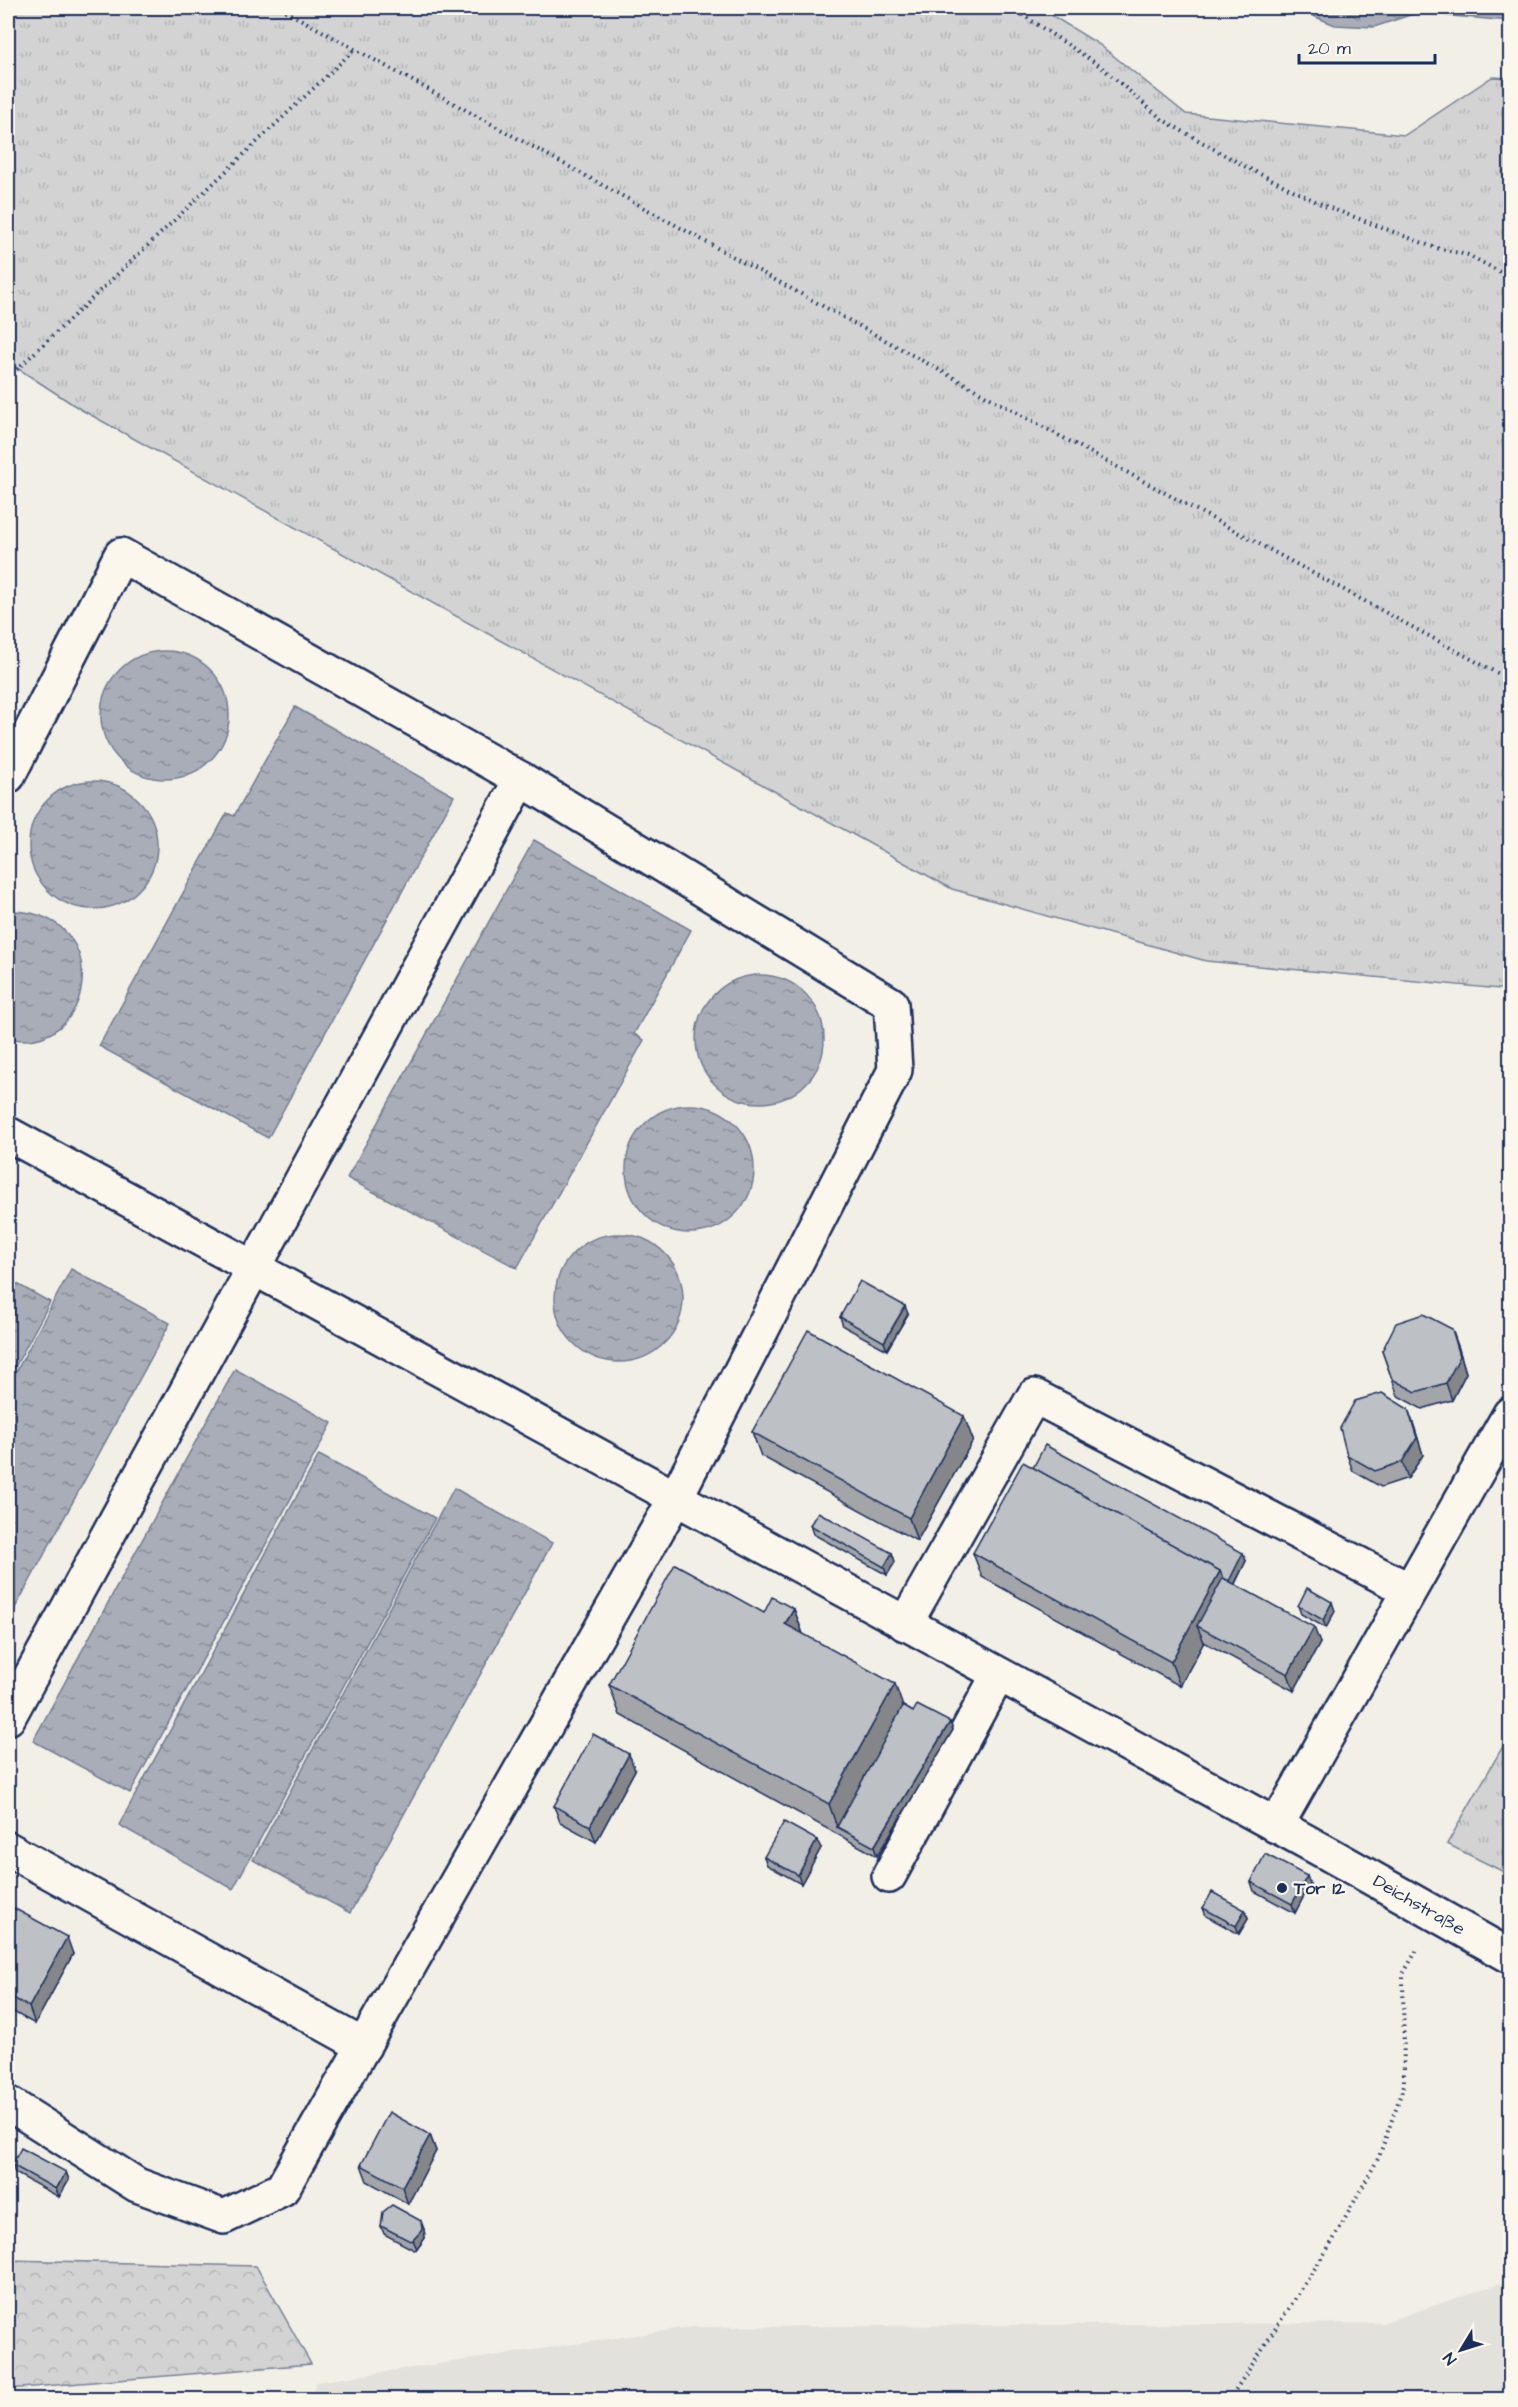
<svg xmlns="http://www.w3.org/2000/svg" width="1518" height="2407" font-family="'Architects Daughter',sans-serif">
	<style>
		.built { fill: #e2e1dc }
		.grass { fill: url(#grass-tufts); stroke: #768198; stroke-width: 1.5 }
		.forest { fill: url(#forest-crowns); stroke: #768198; stroke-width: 1.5 }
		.water { fill: url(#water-ripples); stroke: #707b93; stroke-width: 1.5 }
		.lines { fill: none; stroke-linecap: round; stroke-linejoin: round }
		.minor-casing { stroke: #1b2f5e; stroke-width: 38 }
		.path { stroke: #1b2f5e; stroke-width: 4; stroke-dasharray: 1.5 4.5; stroke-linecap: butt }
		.minor { stroke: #fbf7ec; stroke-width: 33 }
		.wall { fill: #a3a5a9; stroke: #1b2f5e; stroke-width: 1.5 }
		.shaded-wall { fill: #848689; stroke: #1b2f5e; stroke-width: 1.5 }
		.building { fill: #bdc0c4; stroke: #1b2f5e; stroke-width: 1.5 }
		.poi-dot { fill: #1b2f5e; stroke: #fbf7ec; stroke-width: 2 }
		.labels { text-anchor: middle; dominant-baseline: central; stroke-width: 4.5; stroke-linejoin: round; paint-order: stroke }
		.poi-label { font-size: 18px; font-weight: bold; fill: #1b2f5e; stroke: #fbf7ec; text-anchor: start }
		.street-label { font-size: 18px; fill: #1b2f5e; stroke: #fbf7ec }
	</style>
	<defs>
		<pattern id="grass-tufts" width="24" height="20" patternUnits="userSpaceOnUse" patternTransform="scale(1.5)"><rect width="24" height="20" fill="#d2d3d2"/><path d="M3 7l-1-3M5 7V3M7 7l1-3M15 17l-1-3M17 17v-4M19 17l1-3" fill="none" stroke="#b4b5b7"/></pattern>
		<pattern id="forest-crowns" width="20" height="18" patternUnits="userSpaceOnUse" patternTransform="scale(1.5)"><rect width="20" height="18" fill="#d2d3d2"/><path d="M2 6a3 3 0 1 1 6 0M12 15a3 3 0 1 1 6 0" fill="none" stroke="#b4b5b7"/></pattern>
		<pattern id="water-ripples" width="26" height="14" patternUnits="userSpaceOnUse" patternTransform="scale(1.5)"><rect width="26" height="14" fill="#a9adb7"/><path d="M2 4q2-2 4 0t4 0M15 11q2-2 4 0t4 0" fill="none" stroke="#898d98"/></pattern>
	</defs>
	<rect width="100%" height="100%" fill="#f2efe6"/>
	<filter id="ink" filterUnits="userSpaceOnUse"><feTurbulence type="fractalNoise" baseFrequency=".0167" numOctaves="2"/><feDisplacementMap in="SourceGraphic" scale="12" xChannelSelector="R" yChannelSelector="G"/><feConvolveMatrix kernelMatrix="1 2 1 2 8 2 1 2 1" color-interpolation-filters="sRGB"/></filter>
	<g filter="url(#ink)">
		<path class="built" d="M 1510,2280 L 1510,2399 L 311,2399 L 316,2382 L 691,2327 L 1382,2323 Z"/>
		<g class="grass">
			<path d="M 8,8 L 1040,8 L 1100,45 L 1186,114 L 1405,135 L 1492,77 L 1510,78 L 1510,990 L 1206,961 L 952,889 L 80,409 L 8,362 Z"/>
			<path d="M 1510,1734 L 1510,1875 L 1447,1844 Z"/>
		</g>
		<path class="forest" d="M 8,2260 L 256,2266 L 311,2364 L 8,2389 Z"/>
		<g class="water">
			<path d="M 1294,8 L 1510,8 L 1510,21 L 1416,13 L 1374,27 L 1335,25 Z"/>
			<circle cx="165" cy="715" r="64"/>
			<path d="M 295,707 L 454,796 L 268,1138 L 99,1046 L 227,813 L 234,816 Z"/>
			<circle cx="93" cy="845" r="64"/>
			<path d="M 534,840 L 691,930 L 634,1034 L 644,1040 L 517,1268 L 347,1178 Z"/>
			<path d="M 16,911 C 118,918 92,1058 8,1038 L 8,913 Z"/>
			<circle cx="760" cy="1039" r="64"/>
			<circle cx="690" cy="1169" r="64"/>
			<circle cx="619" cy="1298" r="64"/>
			<path d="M 71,1269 L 170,1323 L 8,1621 L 8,1387 Z"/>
			<path d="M 8,1279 L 50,1302 L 8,1380 Z"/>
			<path d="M 235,1369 L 332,1423 L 130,1793 L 33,1741 Z"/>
			<path d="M 319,1455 L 435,1518 L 233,1889 L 119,1825 Z"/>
			<path d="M 454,1488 L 552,1543 L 350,1913 L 253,1860 Z"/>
		</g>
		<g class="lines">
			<g class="minor-casing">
				<g id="minor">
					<path d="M 8,776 L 121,555 L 521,779 L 8,1718"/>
					<path d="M 8,1134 L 1329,1854 L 1510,1956"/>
					<path d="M 905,1624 L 1034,1396 L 1409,1590"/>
					<path d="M 1276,1826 L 1510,1414"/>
					<path d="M 8,1849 L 364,2046"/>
					<path d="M 889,1876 L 998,1675"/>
					<path d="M 8,2103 L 137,2185 L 224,2217 L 282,2189 L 675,1499 L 895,1070 L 891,1004 L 521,779"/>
				</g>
			</g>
			<g class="path">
				<path d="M 280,8 L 1025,417 L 1510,680"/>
				<path d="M 1012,8 L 1100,66 L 1163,120 L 1244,166 L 1325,206 L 1436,248 L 1468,255 L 1510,277"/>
				<path d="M 8,378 L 355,49"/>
				<path d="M 1229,2400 L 1332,2242 L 1379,2157 L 1404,2085 L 1403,1974 L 1417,1950"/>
			</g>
			<use href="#minor" class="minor"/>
		</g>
		<g class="wall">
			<path d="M 908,1314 L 887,1350 L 843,1326 L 840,1317 Z"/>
			<path d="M 1458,1346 L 1466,1373 L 1452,1400 L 1422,1409 L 1398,1396 L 1382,1351 Z"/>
			<path d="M 1408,1409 L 1414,1426 L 1423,1455 L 1408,1478 L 1381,1487 L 1353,1471 L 1347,1455 Z"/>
			<path d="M 752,1432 L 973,1440 L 917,1541 L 761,1456 Z"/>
			<path d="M 1033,1468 L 1246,1561 L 1235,1584 L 1320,1643 L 1294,1691 L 1204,1642 L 1180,1686 L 982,1577 L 973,1553 Z"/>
			<path d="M 810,1525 L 892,1553 L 895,1562 L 887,1575 L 813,1534 Z"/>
			<path d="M 1298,1606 L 1335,1611 L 1326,1628 L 1301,1614 Z"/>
			<path d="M 794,1609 L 803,1634 L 903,1706 L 913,1712 L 950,1722 L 953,1730 L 877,1856 L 620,1715 L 609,1685 L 764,1613 Z"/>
			<path d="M 635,1770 L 596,1842 L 560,1822 L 554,1806 Z"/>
			<path d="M 821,1848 L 801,1884 L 767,1865 L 764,1857 Z"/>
			<path d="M 1251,1882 L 1310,1884 L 1295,1913 L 1254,1891 Z"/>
			<path d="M 8,1905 L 73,1954 L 35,2024 L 8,2009 Z"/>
			<path d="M 1203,1908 L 1245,1910 L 1248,1919 L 1239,1934 L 1206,1916 Z"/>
			<path d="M 430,2135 L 436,2151 L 408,2204 L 367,2181 L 361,2165 Z"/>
			<path d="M 12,2165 L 66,2172 L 69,2180 L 59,2197 L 15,2173 Z"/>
			<path d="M 381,2226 L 424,2229 L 425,2238 L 417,2249 L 414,2250 L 384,2234 Z"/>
		</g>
		<g class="shaded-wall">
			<path d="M 905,1306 L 908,1314 L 887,1350 L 884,1342 Z"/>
			<path d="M 1452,1329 L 1458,1346 L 1466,1373 L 1452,1400 L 1446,1383 Z"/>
			<path d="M 1408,1409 L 1414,1426 L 1423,1455 L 1408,1478 L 1402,1462 Z"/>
			<path d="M 964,1416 L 973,1440 L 917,1541 L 909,1518 Z"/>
			<path d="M 892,1553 L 895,1562 L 887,1575 L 884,1567 Z"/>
			<path d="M 1243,1553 L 1246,1561 L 1229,1595 L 1197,1626 L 1204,1642 L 1180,1686 L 1171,1662 L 1220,1571 Z"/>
			<path d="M 1332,1602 L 1335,1611 L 1326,1628 L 1323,1620 Z"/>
			<path d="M 794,1609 L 805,1640 L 785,1624 Z"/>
			<path d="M 1314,1627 L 1320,1643 L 1294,1691 L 1288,1674 Z"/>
			<path d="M 895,1684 L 906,1715 L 837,1827 L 829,1804 Z"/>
			<path d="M 950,1722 L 953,1730 L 877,1856 L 874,1847 Z"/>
			<path d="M 629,1754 L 635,1770 L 596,1842 L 590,1826 Z"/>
			<path d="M 817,1840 L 821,1848 L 801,1884 L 798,1875 Z"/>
			<path d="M 1307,1876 L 1310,1884 L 1295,1913 L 1292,1904 Z"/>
			<path d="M 1245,1910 L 1248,1919 L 1239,1934 L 1236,1926 Z"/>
			<path d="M 67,1937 L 73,1954 L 35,2024 L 29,2007 Z"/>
			<path d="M 430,2135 L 436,2151 L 408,2204 L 402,2187 Z"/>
			<path d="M 66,2172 L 69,2180 L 59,2197 L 56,2189 Z"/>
			<path d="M 421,2221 L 424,2229 L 425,2238 L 417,2249 L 413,2240 Z"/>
		</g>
		<g class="building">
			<path d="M 860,1281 L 905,1306 L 884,1342 L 840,1317 Z"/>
			<path d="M 1423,1314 L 1452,1329 L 1460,1356 L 1446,1383 L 1416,1392 L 1392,1379 L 1382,1351 L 1396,1323 Z"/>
			<path d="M 808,1330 L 964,1416 L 909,1518 L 752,1432 Z"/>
			<path d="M 1382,1393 L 1408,1409 L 1417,1438 L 1402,1462 L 1375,1471 L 1347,1455 L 1340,1428 L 1355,1401 Z"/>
			<path d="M 1045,1445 L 1243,1553 L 1229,1581 L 1223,1578 L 1220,1571 L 1033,1468 Z"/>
			<path d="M 1023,1462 L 1220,1571 L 1171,1662 L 973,1553 Z"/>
			<path d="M 818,1512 L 892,1553 L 884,1567 L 810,1525 Z"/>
			<path d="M 675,1564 L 764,1613 L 772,1597 L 794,1609 L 785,1624 L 895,1684 L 829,1804 L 609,1685 Z"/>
			<path d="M 1223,1578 L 1314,1627 L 1288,1674 L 1197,1626 Z"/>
			<path d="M 1307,1588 L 1332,1602 L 1323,1620 L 1298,1606 Z"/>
			<path d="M 917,1705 L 950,1722 L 874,1847 L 837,1827 L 903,1706 L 913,1712 Z"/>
			<path d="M 593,1734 L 629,1754 L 590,1826 L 554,1806 Z"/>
			<path d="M 784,1822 L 817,1840 L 798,1875 L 764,1857 Z"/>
			<path d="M 1265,1854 L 1307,1876 L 1292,1904 L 1251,1882 Z"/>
			<path d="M 1212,1892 L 1245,1910 L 1236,1926 L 1203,1908 Z"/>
			<path d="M 8,1905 L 67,1937 L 29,2007 L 8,1995 Z"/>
			<path d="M 389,2112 L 430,2135 L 402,2187 L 361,2165 Z"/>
			<path d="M 21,2148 L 66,2172 L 56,2189 L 12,2165 Z"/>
			<path d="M 392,2205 L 421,2221 L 422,2230 L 413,2240 L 410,2241 L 381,2226 L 383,2212 Z"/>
		</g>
	</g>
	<circle class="poi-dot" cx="1282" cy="1888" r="6"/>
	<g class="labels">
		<g class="poi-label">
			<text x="1294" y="1888">Tor 12</text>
		</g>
		<g class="street-label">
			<text transform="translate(1419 1905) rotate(30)">Deichstraße</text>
		</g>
	</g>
	<rect width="1518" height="2407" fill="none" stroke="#fbf7ec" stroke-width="30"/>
	<rect x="15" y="15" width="1488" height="2377" fill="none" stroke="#1b2f5e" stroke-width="2" filter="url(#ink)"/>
	<g transform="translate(1461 2350) rotate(232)" stroke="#fbf7ec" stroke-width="4.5" paint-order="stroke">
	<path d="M0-4.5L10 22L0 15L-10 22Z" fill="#1b2f5e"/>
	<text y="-9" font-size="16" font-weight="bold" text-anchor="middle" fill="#1b2f5e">N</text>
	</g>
	<path d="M1299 54v9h136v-9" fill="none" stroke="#1b2f5e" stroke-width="3"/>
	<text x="1308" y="54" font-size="18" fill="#1b2f5e" stroke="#fbf7ec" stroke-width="4.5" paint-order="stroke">20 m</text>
</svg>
